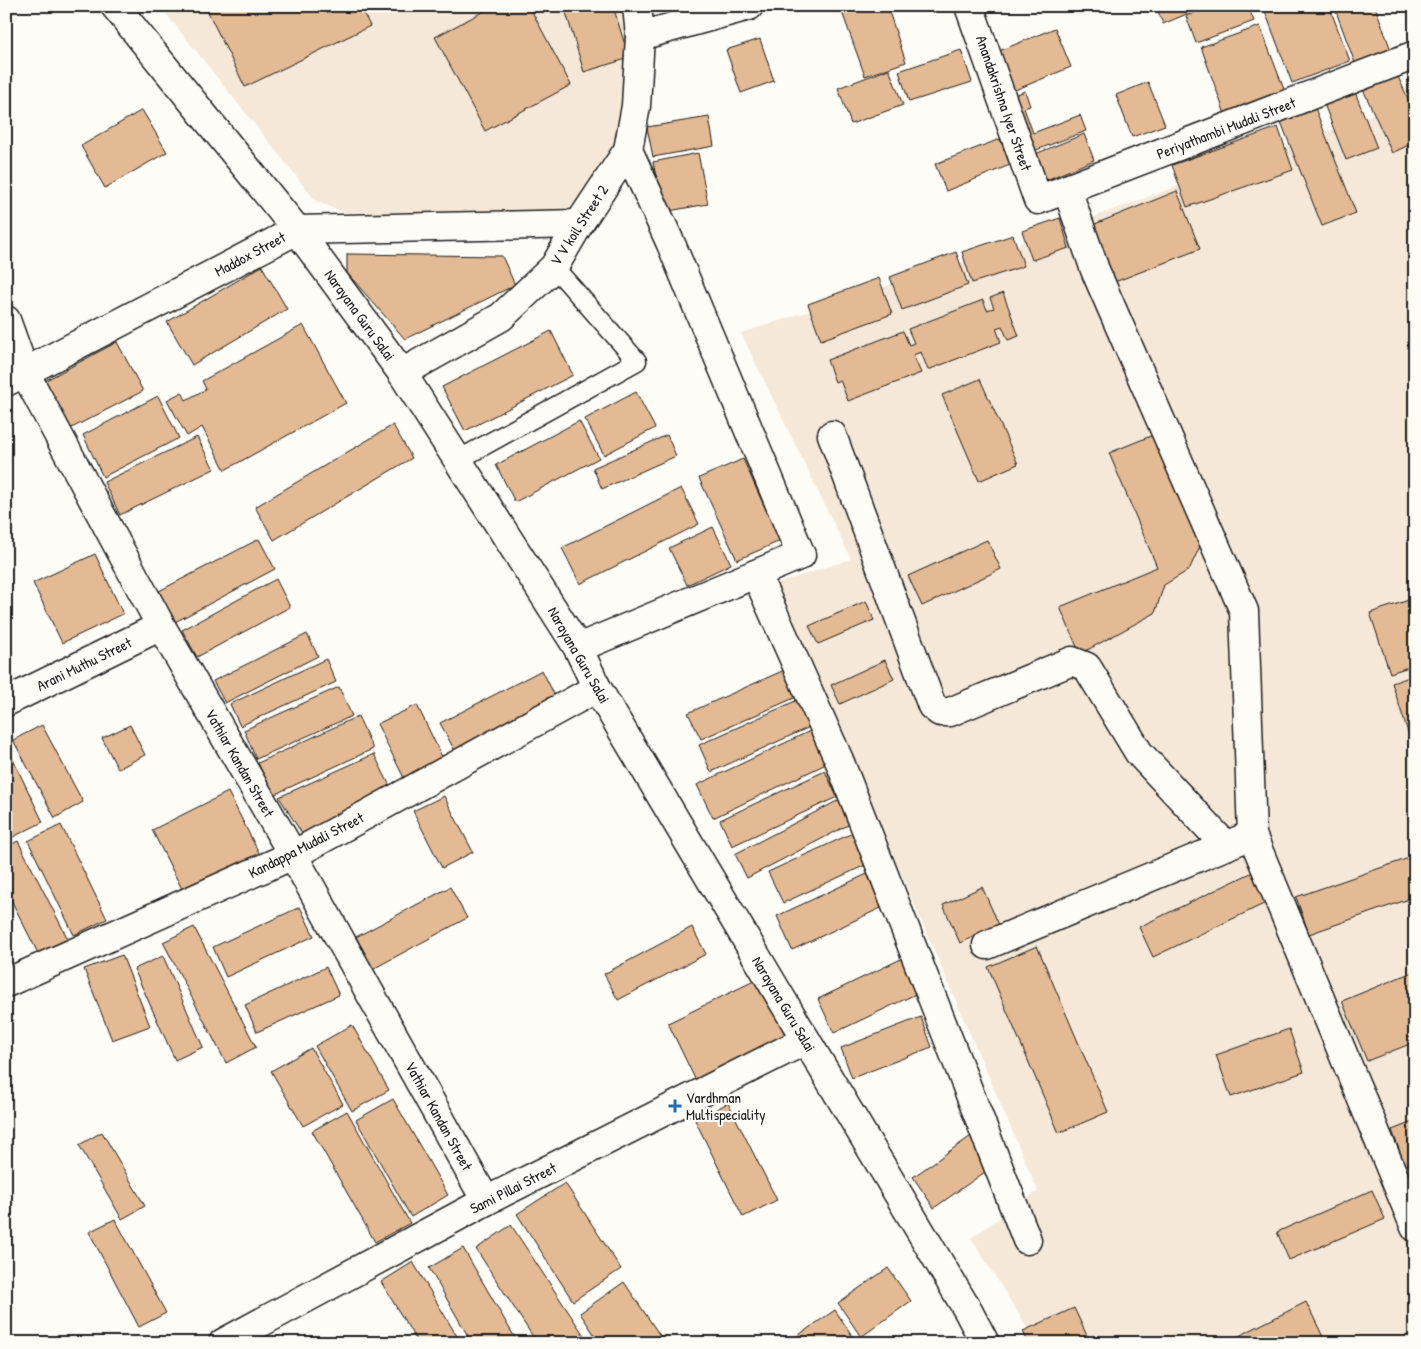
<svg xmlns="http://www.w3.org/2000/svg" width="1421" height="1349" font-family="'Patrick Hand',sans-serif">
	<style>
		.built { fill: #f5e8d9 }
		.building { fill: #e3ba93; stroke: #1c1c1c }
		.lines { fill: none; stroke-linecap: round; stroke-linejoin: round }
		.lane-casing { stroke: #1c1c1c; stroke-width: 21 }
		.street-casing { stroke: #1c1c1c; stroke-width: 31 }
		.secondary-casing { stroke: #1c1c1c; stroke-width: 31 }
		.lane { stroke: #fdfcf7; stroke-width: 18 }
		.street { stroke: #fdfcf7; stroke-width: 28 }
		.secondary { stroke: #fdfcf7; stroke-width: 28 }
		.poi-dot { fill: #1f6fb2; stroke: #fdfcf7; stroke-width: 2 }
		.labels { text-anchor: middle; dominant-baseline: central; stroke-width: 4.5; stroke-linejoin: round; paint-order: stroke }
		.street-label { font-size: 15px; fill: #1c1c1c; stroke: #fdfcf7 }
		.poi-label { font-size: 15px; fill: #1c1c1c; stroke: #fdfcf7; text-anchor: start }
	</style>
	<rect width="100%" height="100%" fill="#fdfcf7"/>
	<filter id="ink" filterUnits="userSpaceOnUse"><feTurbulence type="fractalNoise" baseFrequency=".02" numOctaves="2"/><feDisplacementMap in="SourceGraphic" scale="10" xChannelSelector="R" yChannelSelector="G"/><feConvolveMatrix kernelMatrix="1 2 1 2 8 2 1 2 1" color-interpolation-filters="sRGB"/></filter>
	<g filter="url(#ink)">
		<g class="built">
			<path d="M 160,6 L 626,6 L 636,61 L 616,160 L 561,217 L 342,212 L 316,201 Z"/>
			<path d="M 1415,99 L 1415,1343 L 1037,1343 L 971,1238 L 1038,1191 L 776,584 L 851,559 L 741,333 L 1039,237 Z"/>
		</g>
		<g class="building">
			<path d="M 205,6 L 360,6 L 370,26 L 245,87 Z"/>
			<path d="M 494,6 L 529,6 L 571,85 L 485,131 L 435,37 Z"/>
			<path d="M 564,6 L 613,6 L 629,58 L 584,72 Z"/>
			<path d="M 859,6 L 887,6 L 906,62 L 865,76 L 842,12 Z"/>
			<path d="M 1156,6 L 1200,6 L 1201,8 L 1163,24 Z"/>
			<path d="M 1213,6 L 1248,6 L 1254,21 L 1196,43 L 1186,16 Z"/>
			<path d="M 1263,6 L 1329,6 L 1350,61 L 1292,83 Z"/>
			<path d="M 1334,6 L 1375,6 L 1392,53 L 1356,66 Z"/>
			<path d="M 1260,26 L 1285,92 L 1225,114 L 1201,47 Z"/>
			<path d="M 1055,28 L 1071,67 L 1003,95 L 987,56 Z"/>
			<path d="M 760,39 L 774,81 L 741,93 L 726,50 Z"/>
			<path d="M 961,50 L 972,82 L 909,102 L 899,71 Z"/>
			<path d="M 889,69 L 903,105 L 851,124 L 838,88 Z"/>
			<path d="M 1395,70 L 1415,114 L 1415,142 L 1392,153 L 1361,85 Z"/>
			<path d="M 1415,78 L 1415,99 L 1407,81 Z"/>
			<path d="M 1148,82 L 1165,125 L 1132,137 L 1116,95 Z"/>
			<path d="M 1025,91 L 1030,106 L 1024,108 L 1033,133 L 1080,115 L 1086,131 L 1026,154 L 1004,99 Z"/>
			<path d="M 1355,92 L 1377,148 L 1346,160 L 1324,104 Z"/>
			<path d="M 1315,108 L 1356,213 L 1322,226 L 1281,122 Z"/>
			<path d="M 142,110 L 167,152 L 105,188 L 81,146 Z"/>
			<path d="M 709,117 L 714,146 L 653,157 L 647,127 Z"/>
			<path d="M 1278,127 L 1293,170 L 1187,207 L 1172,165 Z"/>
			<path d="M 1084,134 L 1094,160 L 1039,183 L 1028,157 Z"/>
			<path d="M 1000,139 L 1010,165 L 946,191 L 935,164 Z"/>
			<path d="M 698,153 L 708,204 L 663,212 L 653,162 Z"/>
			<path d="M 1177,191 L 1200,249 L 1112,283 L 1090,226 Z"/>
			<path d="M 1060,218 L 1069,248 L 1032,260 L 1022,231 Z"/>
			<path d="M 1013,235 L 1024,266 L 972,283 L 962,252 Z"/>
			<path d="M 956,252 L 968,285 L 902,310 L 890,277 Z"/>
			<path d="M 347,254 L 502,256 L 515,285 L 405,339 L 347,273 Z"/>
			<path d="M 262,266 L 287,309 L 192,365 L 167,322 Z"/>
			<path d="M 879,278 L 892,314 L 821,340 L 808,304 Z"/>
			<path d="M 1003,293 L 1019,336 L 1008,340 L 1002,326 L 996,328 L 1001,342 L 928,370 L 921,352 L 913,355 L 921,373 L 848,401 L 840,380 L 835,382 L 827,360 L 903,331 L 909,345 L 914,343 L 908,329 L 983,300 L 987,310 L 994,308 L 990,298 Z"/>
			<path d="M 303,325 L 346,403 L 225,470 L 202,427 L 187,436 L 167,400 L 182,392 L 186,400 L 206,389 L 202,381 Z"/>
			<path d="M 551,331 L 573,375 L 465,431 L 442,387 Z"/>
			<path d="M 117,342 L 143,391 L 60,434 L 35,386 Z"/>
			<path d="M 980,379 L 1018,464 L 979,481 L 942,395 Z"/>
			<path d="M 636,392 L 655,428 L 604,455 L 585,419 Z"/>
			<path d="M 158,396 L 179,438 L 103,477 L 83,435 Z"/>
			<path d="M 579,421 L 599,458 L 515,502 L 496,465 Z"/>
			<path d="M 393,425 L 412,458 L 274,540 L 255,507 Z"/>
			<path d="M 1158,433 L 1201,544 L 1189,570 L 1164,585 L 1155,613 L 1080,654 L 1060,607 L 1157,567 L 1109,453 Z"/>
			<path d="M 667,435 L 676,456 L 602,489 L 593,468 Z"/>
			<path d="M 197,437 L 214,469 L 120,515 L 104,482 Z"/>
			<path d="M 743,459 L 780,541 L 737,560 L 699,478 Z"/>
			<path d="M 681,488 L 699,524 L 580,584 L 562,548 Z"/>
			<path d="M 713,527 L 731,564 L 687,585 L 669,548 Z"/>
			<path d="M 259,539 L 275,569 L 175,622 L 159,591 Z"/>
			<path d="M 987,540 L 1001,569 L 922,606 L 908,576 Z"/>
			<path d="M 95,554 L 123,614 L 62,643 L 33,583 Z"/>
			<path d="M 276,579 L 290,607 L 197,657 L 182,630 Z"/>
			<path d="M 1415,598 L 1415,665 L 1390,673 L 1370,613 Z"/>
			<path d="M 866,601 L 874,620 L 818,644 L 809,626 Z"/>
			<path d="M 307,634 L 318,656 L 225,703 L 213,681 Z"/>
			<path d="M 326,659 L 336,682 L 240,726 L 230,704 Z"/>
			<path d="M 885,660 L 894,679 L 840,704 L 831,685 Z"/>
			<path d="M 789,668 L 801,695 L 701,739 L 688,713 Z"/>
			<path d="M 542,670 L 558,702 L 457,755 L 440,723 Z"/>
			<path d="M 1415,675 L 1415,754 L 1392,683 Z"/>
			<path d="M 339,687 L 352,716 L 256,759 L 244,730 Z"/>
			<path d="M 802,698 L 814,725 L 711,772 L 699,745 Z"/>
			<path d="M 417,705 L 447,767 L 408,786 L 377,724 Z"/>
			<path d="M 358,716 L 373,749 L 273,795 L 258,763 Z"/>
			<path d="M 42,725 L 83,802 L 55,818 L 13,740 Z"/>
			<path d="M 130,725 L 145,755 L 118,769 L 102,738 Z"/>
			<path d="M 810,731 L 826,764 L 713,818 L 697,785 Z"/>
			<path d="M 6,745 L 43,822 L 11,838 L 6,828 Z"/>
			<path d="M 374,754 L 395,796 L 306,840 L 279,797 Z"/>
			<path d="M 825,771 L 837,797 L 732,846 L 720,820 Z"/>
			<path d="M 228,792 L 261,857 L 185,895 L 152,830 Z"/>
			<path d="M 444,796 L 473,852 L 442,868 L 413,811 Z"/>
			<path d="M 839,800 L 852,823 L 747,878 L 735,854 Z"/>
			<path d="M 61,825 L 107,919 L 74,935 L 28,841 Z"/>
			<path d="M 855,832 L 870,863 L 783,903 L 768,872 Z"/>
			<path d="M 18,841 L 73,949 L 43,963 L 6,890 L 6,847 Z"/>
			<path d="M 1415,856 L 1415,897 L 1309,934 L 1296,897 Z"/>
			<path d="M 1255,871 L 1270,901 L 1153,957 L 1139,927 Z"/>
			<path d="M 867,874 L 883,907 L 792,950 L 777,916 Z"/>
			<path d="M 450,887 L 467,918 L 373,969 L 356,937 Z"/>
			<path d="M 982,887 L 999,925 L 960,943 L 943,905 Z"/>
			<path d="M 300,907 L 314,936 L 226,977 L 213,947 Z"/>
			<path d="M 194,927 L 256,1047 L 226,1063 L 163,942 Z"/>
			<path d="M 692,927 L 706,954 L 618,1000 L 604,974 Z"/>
			<path d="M 1037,946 L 1108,1112 L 1059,1133 L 988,967 Z"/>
			<path d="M 122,955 L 150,1026 L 112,1040 L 84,969 Z"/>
			<path d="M 163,956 L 203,1047 L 175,1060 L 134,969 Z"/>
			<path d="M 901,959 L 918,993 L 834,1033 L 818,999 Z"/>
			<path d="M 326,967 L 339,995 L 257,1032 L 245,1005 Z"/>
			<path d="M 1415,971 L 1415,1042 L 1367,1061 L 1342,1001 Z"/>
			<path d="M 758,979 L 788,1041 L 698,1085 L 668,1023 Z"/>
			<path d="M 921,1017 L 932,1047 L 852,1078 L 841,1048 Z"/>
			<path d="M 352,1025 L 389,1090 L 352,1111 L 315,1046 Z"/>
			<path d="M 1289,1029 L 1304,1072 L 1231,1097 L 1216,1055 Z"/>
			<path d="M 311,1048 L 343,1104 L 303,1126 L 271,1071 Z"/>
			<path d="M 393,1099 L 448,1195 L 411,1217 L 356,1120 Z"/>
			<path d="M 728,1103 L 777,1200 L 743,1217 L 695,1120 Z"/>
			<path d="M 347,1111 L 410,1223 L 375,1242 L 312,1131 Z"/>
			<path d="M 1415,1121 L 1415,1162 L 1405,1166 L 1392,1130 Z"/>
			<path d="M 102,1132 L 145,1206 L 122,1219 L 79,1145 Z"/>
			<path d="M 971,1136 L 992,1167 L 934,1208 L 913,1177 Z"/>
			<path d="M 565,1183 L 621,1269 L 573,1301 L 517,1214 Z"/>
			<path d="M 1372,1190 L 1385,1219 L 1289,1260 L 1277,1232 Z"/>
			<path d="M 115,1219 L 166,1313 L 139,1327 L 89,1232 Z"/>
			<path d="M 511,1225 L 589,1343 L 537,1343 L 476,1249 Z"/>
			<path d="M 463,1248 L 518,1343 L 472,1343 L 429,1268 Z"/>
			<path d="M 413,1262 L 461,1343 L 418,1343 L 381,1282 Z"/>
			<path d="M 888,1268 L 911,1301 L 861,1337 L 838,1303 Z"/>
			<path d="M 624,1282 L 665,1343 L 600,1343 L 580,1313 Z"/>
			<path d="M 1306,1302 L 1326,1343 L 1232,1343 L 1231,1340 Z"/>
			<path d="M 1074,1308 L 1089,1340 L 1083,1343 L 1028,1343 L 1023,1331 Z"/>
			<path d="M 835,1310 L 855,1340 L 851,1343 L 787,1343 Z"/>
		</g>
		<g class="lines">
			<g class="lane-casing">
				<path id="lane" d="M 458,460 L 637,361 L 554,267"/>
			</g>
			<g class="street-casing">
				<g id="street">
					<path d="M 969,6 L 1038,200 L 1415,55"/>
					<path d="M 640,36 L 749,6"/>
					<path d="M 1067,189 L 1095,270 L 1244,611 L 1252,835 L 1415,1227"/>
					<path d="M 6,320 L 25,373 L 161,626 L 293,855 L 486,1201"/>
					<path d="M 832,435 L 932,706 L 940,712 L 950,712 L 1072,661 L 1087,667 L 1139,753 L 1226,846"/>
					<path d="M 756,574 L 839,760 L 1027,1240"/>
					<path d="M 578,648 L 801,555 L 671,244 L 628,150"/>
					<path d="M 6,702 L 161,626"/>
					<path d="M 987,945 L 1242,839"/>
					<path d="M 6,983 L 293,855 L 597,688"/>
					<path d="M 223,1343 L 486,1201 L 806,1040"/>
				</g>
			</g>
			<g class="secondary-casing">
				<g id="secondary">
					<path d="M 115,6 L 297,230 L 402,373 L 578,648 L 597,688 L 806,1040 L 967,1309 L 985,1343"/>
					<path d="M 402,373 L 501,317 L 554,267 L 579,224 L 628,150 L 636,106 L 640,36 L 637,6"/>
					<path d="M 6,382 L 297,230 L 579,224"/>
				</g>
			</g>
			<use href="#lane" class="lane"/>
			<use href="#street" class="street"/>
			<use href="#secondary" class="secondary"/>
		</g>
	</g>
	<path class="poi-dot" d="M672.5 1098.5h5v5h5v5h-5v5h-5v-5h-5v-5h5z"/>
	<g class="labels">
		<g class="street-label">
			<text transform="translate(1004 103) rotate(71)">Anandakrishna Iyer Street</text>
			<text transform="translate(1226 128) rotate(-21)">Periyathambi Mudali Street</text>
			<text transform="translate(579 225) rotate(-57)">V V koil Street 2</text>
			<text transform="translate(250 254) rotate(-28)">Maddox Street</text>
			<text transform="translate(360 315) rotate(54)">Narayana Guru Salai</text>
			<text transform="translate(579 655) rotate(60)">Narayana Guru Salai</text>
			<text transform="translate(84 664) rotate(-26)">Arani Muthu Street</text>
			<text transform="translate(240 763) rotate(60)">Vathiar Kandan Street</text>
			<text transform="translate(306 845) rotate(-27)">Kandappa Mudali Street</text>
			<text transform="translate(784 1004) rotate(59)">Narayana Guru Salai</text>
			<text transform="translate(439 1116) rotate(61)">Vathiar Kandan Street</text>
			<text transform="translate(513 1188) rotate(-27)">Sami Pillai Street</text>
		</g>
		<g class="poi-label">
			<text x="686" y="1097">Vardhman<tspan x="686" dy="17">Multispeciality</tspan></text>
		</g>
	</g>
	<rect width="1421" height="1349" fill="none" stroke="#fdfcf7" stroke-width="25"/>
	<rect x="12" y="12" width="1396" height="1324" fill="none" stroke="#1c1c1c" stroke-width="2" filter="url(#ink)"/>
</svg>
